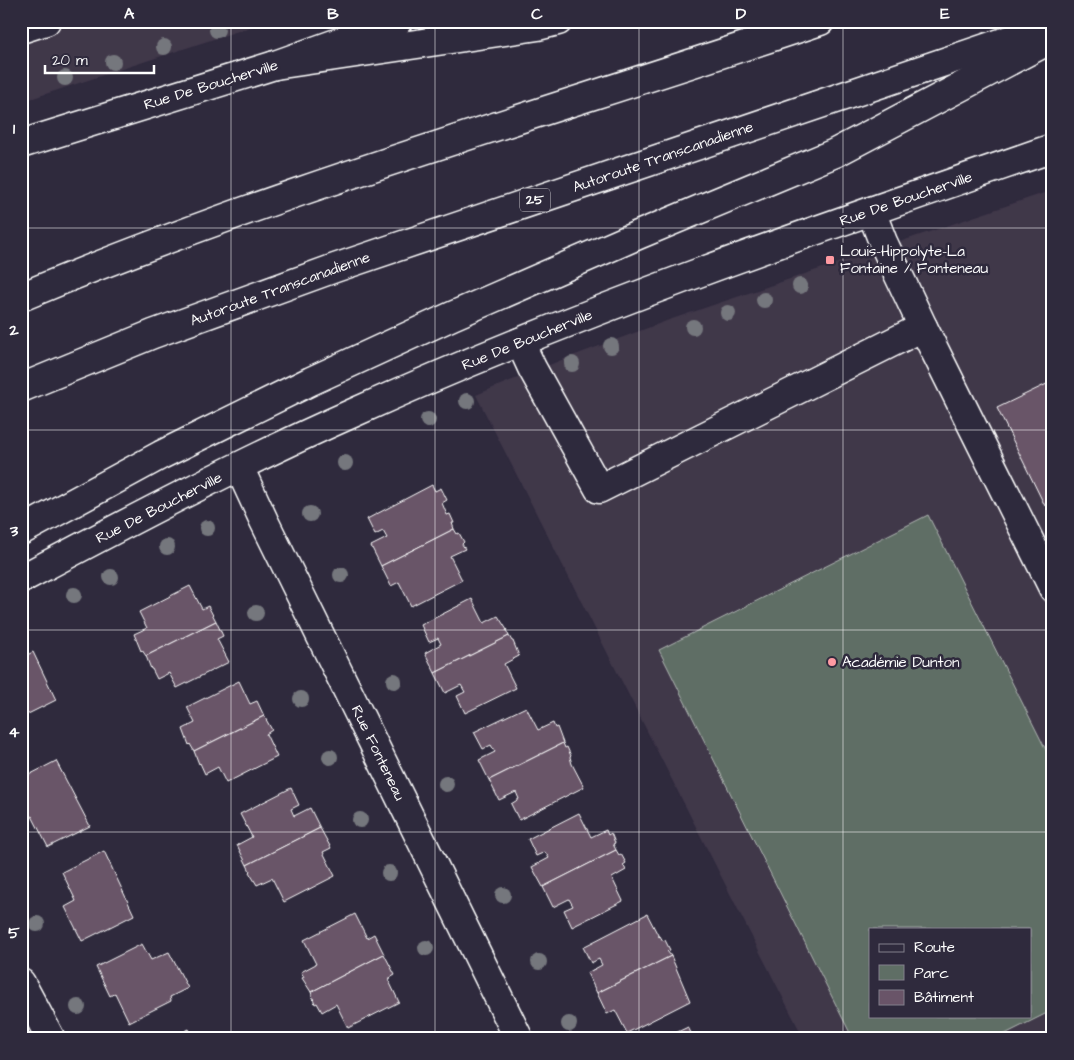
<svg xmlns="http://www.w3.org/2000/svg" width="1074" height="1060" font-family="'Architects Daughter',sans-serif">
	<style>
		.built { fill: #40374a; fill-rule: evenodd }
		.green { fill: #5f6e65; stroke: #afb6b2; fill-rule: evenodd }
		.building { fill: #695468; stroke: #fff }
		.lines { fill: none; stroke-linecap: round; stroke-linejoin: round }
		.minor-casing { stroke: #fff; stroke-width: 31 }
		.major-casing { stroke: #fff; stroke-width: 31 }
		.highway-casing { stroke: #fff; stroke-width: 31 }
		.minor { stroke: #2f2a3d; stroke-width: 28 }
		.major { stroke: #2f2a3d; stroke-width: 28 }
		.highway { stroke: #2f2a3d; stroke-width: 28 }
		.tree { fill: #75777d }
		.grid { fill: none; stroke: #fff; stroke-width: 1; stroke-opacity: 0.55 }
		.poi-dot { fill: #ff9aa2; stroke: #2f2a3d; stroke-width: 2 }
		.labels { text-anchor: middle; dominant-baseline: central; stroke-width: 5; stroke-linejoin: round; paint-order: stroke }
		.shield { fill: #2f2a3d; stroke: #c1bfc5; stroke-width: 1 }
		.shield-label { font-size: 14px; font-weight: bold; fill: #fff }
		.street-label { font-size: 15px; fill: #fff; stroke: #2f2a3d }
		.poi-label { font-size: 15px; fill: #fff; stroke: #2f2a3d; text-anchor: start }
		.neatline { fill: none; stroke: #fff; stroke-width: 2 }
		.grid-label { font-size: 16px; text-anchor: middle; font-weight: bold; fill: #fff }
	</style>
	<rect width="100%" height="100%" fill="#2f2a3d"/>
	<filter id="ink" filterUnits="userSpaceOnUse"><feTurbulence type="fractalNoise" baseFrequency=".02" numOctaves="2"/><feDisplacementMap in="SourceGraphic" scale="10" xChannelSelector="R" yChannelSelector="G"/><feConvolveMatrix kernelMatrix="1 2 1 2 8 2 1 2 1" color-interpolation-filters="sRGB"/></filter>
	<g filter="url(#ink)">
		<g class="built">
			<path d="M 21,21 L 269,21 L 21,102 Z"/>
			<path d="M 1053,190 L 1053,1039 L 804,1039 L 476,395 L 559,361 L 669,320 ZM 870,929 L 1030,929 L 1030,1016 L 870,1016 Z"/>
		</g>
		<path class="green" d="M 928,515 L 1053,764 L 1053,1010 L 995,1039 L 853,1039 L 659,650 ZM 870,929 L 1030,929 L 1030,1016 L 870,1016 Z"/>
		<g class="building">
			<path d="M 1053,381 L 1053,501 L 1045,506 L 997,408 Z"/>
			<path d="M 432,485 L 435,491 L 441,488 L 447,500 L 442,503 L 447,515 L 450,514 L 454,523 L 452,523 L 454,529 L 381,566 L 371,546 L 387,538 L 383,531 L 375,535 L 367,519 Z"/>
			<path d="M 454,529 L 457,534 L 459,533 L 464,542 L 462,544 L 465,549 L 450,556 L 462,580 L 411,606 L 399,582 L 391,586 L 381,566 Z"/>
			<path d="M 190,586 L 202,609 L 208,606 L 216,621 L 146,656 L 142,650 L 141,651 L 134,634 L 147,628 L 139,612 Z"/>
			<path d="M 472,599 L 484,623 L 498,616 L 507,630 L 506,630 L 509,636 L 435,673 L 425,653 L 441,644 L 438,638 L 429,642 L 421,625 Z"/>
			<path d="M 216,621 L 223,636 L 217,639 L 229,662 L 177,688 L 169,673 L 157,679 L 152,669 L 151,669 L 146,656 Z"/>
			<path d="M 509,636 L 512,641 L 513,641 L 519,656 L 504,664 L 516,688 L 465,713 L 457,696 L 465,692 L 461,685 L 445,693 L 435,673 Z"/>
			<path d="M 33,652 L 56,700 L 22,717 L 23,721 L 21,722 L 21,658 Z"/>
			<path d="M 239,681 L 250,704 L 257,701 L 264,716 L 194,751 L 190,744 L 189,745 L 183,729 L 195,723 L 187,707 Z"/>
			<path d="M 526,707 L 538,730 L 553,723 L 555,728 L 557,727 L 563,743 L 489,780 L 479,760 L 495,752 L 491,745 L 483,749 L 474,732 Z"/>
			<path d="M 264,716 L 272,730 L 266,734 L 277,757 L 226,783 L 218,767 L 205,774 L 200,763 L 199,764 L 194,751 Z"/>
			<path d="M 563,743 L 565,748 L 567,747 L 571,756 L 570,757 L 572,764 L 584,787 L 519,820 L 511,804 L 519,799 L 516,792 L 499,800 L 489,780 Z"/>
			<path d="M 56,761 L 90,826 L 48,847 L 32,816 L 21,821 L 21,779 Z"/>
			<path d="M 291,788 L 299,805 L 291,809 L 294,816 L 310,808 L 320,828 L 247,865 L 237,845 L 252,837 L 240,814 Z"/>
			<path d="M 579,813 L 591,837 L 606,830 L 608,835 L 611,833 L 615,843 L 613,844 L 616,850 L 543,887 L 532,867 L 549,858 L 545,852 L 536,856 L 528,839 Z"/>
			<path d="M 320,828 L 331,848 L 323,852 L 335,876 L 284,902 L 272,878 L 257,885 L 249,872 L 250,871 L 247,865 Z"/>
			<path d="M 616,850 L 619,855 L 621,854 L 626,863 L 623,865 L 626,870 L 612,878 L 623,901 L 572,927 L 564,910 L 573,906 L 569,899 L 553,907 L 543,887 Z"/>
			<path d="M 104,851 L 134,915 L 82,941 L 65,907 L 76,901 L 62,872 Z"/>
			<path d="M 355,914 L 367,938 L 374,934 L 384,954 L 311,992 L 302,978 L 304,977 L 301,972 L 316,964 L 304,940 Z"/>
			<path d="M 647,914 L 659,937 L 660,936 L 663,941 L 665,940 L 670,950 L 667,951 L 671,956 L 597,993 L 587,973 L 602,965 L 599,959 L 591,963 L 583,947 Z"/>
			<path d="M 142,944 L 151,960 L 169,952 L 188,988 L 170,997 L 171,1001 L 129,1022 L 115,993 L 110,996 L 96,967 Z"/>
			<path d="M 384,954 L 395,975 L 388,979 L 399,1002 L 348,1028 L 336,1004 L 322,1012 L 317,1003 L 315,1004 L 311,992 Z"/>
			<path d="M 671,956 L 690,1001 L 627,1033 L 615,1010 L 607,1014 L 597,993 Z"/>
			<path d="M 688,1027 L 694,1039 L 663,1039 Z"/>
			<path d="M 189,1029 L 193,1039 L 170,1039 Z"/>
		</g>
		<g class="lines">
			<g class="minor-casing">
				<g id="minor">
					<path d="M 21,29 L 46,21"/>
					<path d="M 923,327 L 1053,588"/>
					<path d="M 520,342 L 532,368 L 599,489 L 923,327 L 883,242 L 871,211"/>
					<path d="M 239,467 L 264,521 L 519,1039"/>
					<path d="M 21,983 L 51,1039"/>
				</g>
			</g>
			<g class="major-casing">
				<g id="major">
					<path d="M 21,144 L 275,65 L 398,21"/>
					<path d="M 21,579 C 130,521 240,463 353,413 C 581,310 817,229 1053,148"/>
				</g>
			</g>
			<g class="highway-casing">
				<g id="highway">
					<path d="M 275,65 L 538,26 L 558,21"/>
					<path d="M 21,297 C 281,188 553,111 820,21"/>
					<path d="M 21,388 L 153,334 L 335,268 L 1039,30"/>
					<path d="M 21,531 L 161,455 L 311,381 L 452,316 L 638,235 L 835,153 L 1053,38"/>
				</g>
			</g>
			<use href="#minor" class="minor"/>
			<use href="#major" class="major"/>
			<use href="#highway" class="highway"/>
		</g>
		<g class="tree">
			<circle cx="217" cy="30" r="8"/>
			<circle cx="164" cy="47" r="8"/>
			<circle cx="113" cy="62" r="8"/>
			<circle cx="65" cy="78" r="8"/>
			<circle cx="800" cy="286" r="8"/>
			<circle cx="764" cy="300" r="8"/>
			<circle cx="728" cy="313" r="8"/>
			<circle cx="693" cy="327" r="8"/>
			<circle cx="611" cy="346" r="8"/>
			<circle cx="572" cy="364" r="8"/>
			<circle cx="467" cy="401" r="8"/>
			<circle cx="428" cy="420" r="8"/>
			<circle cx="345" cy="463" r="8"/>
			<circle cx="310" cy="514" r="8"/>
			<circle cx="207" cy="528" r="8"/>
			<circle cx="167" cy="547" r="8"/>
			<circle cx="341" cy="575" r="8"/>
			<circle cx="111" cy="577" r="8"/>
			<circle cx="74" cy="595" r="8"/>
			<circle cx="256" cy="613" r="8"/>
			<circle cx="394" cy="681" r="8"/>
			<circle cx="301" cy="699" r="8"/>
			<circle cx="330" cy="757" r="8"/>
			<circle cx="446" cy="784" r="8"/>
			<circle cx="360" cy="820" r="8"/>
			<circle cx="389" cy="873" r="8"/>
			<circle cx="503" cy="895" r="8"/>
			<circle cx="37" cy="924" r="8"/>
			<circle cx="426" cy="948" r="8"/>
			<circle cx="539" cy="962" r="8"/>
			<circle cx="78" cy="1007" r="8"/>
			<circle cx="569" cy="1024" r="8"/>
		</g>
	</g>
	<path class="grid" d="M 231,21 L 231,1039M 435,21 L 435,1039M 639,21 L 639,1039M 843,21 L 843,1039M 21,228 L 1053,228M 21,430 L 1053,430M 21,630 L 1053,630M 21,832 L 1053,832"/>
	<g class="poi-dot">
		<rect x="825" y="255" width="10" height="10" rx="2.5"/>
		<circle cx="832" cy="662" r="5"/>
	</g>
	<g class="labels">
		<rect class="shield" x="520" y="188.5" width="30" height="23" rx="4"/>
		<g class="shield-label">
			<text x="535" y="200">25</text>
		</g>
		<g class="street-label">
			<text transform="translate(211 85) rotate(-17)">Rue De Boucherville</text>
			<text transform="translate(663 157) rotate(-19)">Autoroute Transcanadienne</text>
			<text transform="translate(906 199) rotate(-19)">Rue De Boucherville</text>
			<text transform="translate(280 289) rotate(-20)">Autoroute Transcanadienne</text>
			<text transform="translate(527 340) rotate(-22)">Rue De Boucherville</text>
			<text transform="translate(159 508) rotate(-27)">Rue De Boucherville</text>
			<text transform="translate(378 753) rotate(64)">Rue Fonteneau</text>
		</g>
		<g class="poi-label">
			<text x="840" y="251">Louis-Hippolyte-La<tspan x="840" dy="17">Fontaine / Fonteneau</tspan></text>
			<text x="842" y="662">Académie Dunton</text>
		</g>
	</g>
	<rect width="1074" height="1060" fill="none" stroke="#2f2a3d" stroke-width="55"/>
	<rect x="869" y="928" width="162" height="90" fill="#2f2a3d" stroke="#827f8b"/>
	<rect x="879" y="944" width="25" height="8" fill="#2f2a3d" stroke="#827f8b"/>
	<text x="914" y="952" font-size="15" fill="#ffffff">Route</text>
	<rect x="879" y="965" width="25" height="15" fill="#5f6e65" stroke="#827f8b"/>
	<text x="914" y="978" font-size="15" fill="#ffffff">Parc</text>
	<rect x="879" y="990" width="25" height="15" fill="#695468" stroke="#827f8b"/>
	<text x="914" y="1002" font-size="15" fill="#ffffff">Bâtiment</text>
	<path d="M45 65v8h109v-8" fill="none" stroke="#ffffff" stroke-width="2.5"/>
	<text x="52" y="65" font-size="15" fill="#ffffff" stroke="#2f2a3d" stroke-width="4" paint-order="stroke">20 m</text>
	<rect x="28" y="28" width="1018" height="1004" class="neatline"/>
	<g class="grid-label">
		<text x="129" y="19">A</text>
		<text x="333" y="19">B</text>
		<text x="537" y="19">C</text>
		<text x="741" y="19">D</text>
		<text x="945" y="19">E</text>
		<text x="14" y="134">1</text>
		<text x="14" y="335">2</text>
		<text x="14" y="536">3</text>
		<text x="14" y="737">4</text>
		<text x="14" y="938">5</text>
	</g>
</svg>
